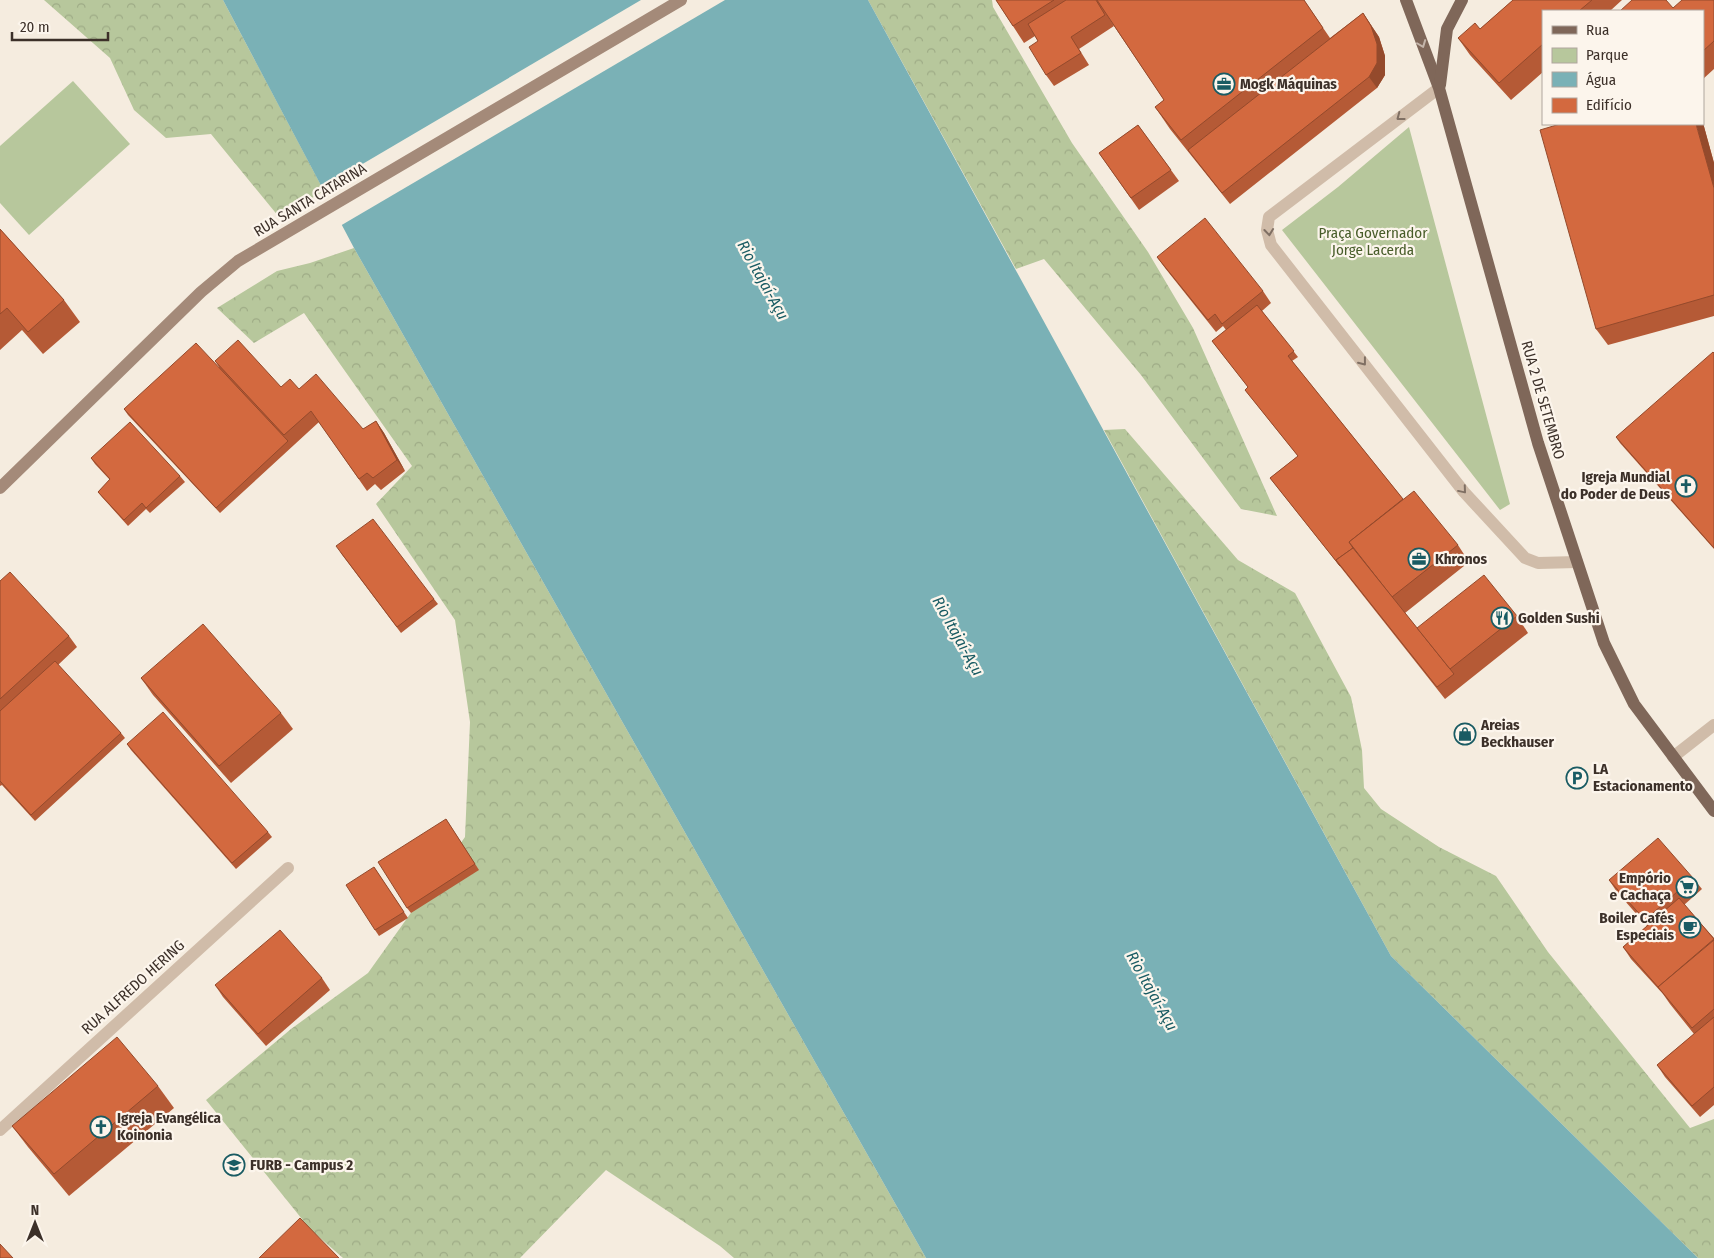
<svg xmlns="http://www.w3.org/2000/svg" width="1714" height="1258" font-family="'Fira Sans Condensed',sans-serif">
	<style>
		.forest { fill: url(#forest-crowns) }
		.green { fill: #b7c79c }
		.water { fill: #7ab1b6 }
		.pier { fill: #f5ecdf }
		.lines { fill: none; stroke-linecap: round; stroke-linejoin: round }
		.minor { stroke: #d0bca9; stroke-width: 12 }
		.secondary { stroke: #a48a79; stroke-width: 12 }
		.primary { stroke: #7f6759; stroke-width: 12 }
		.wall { fill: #b55a36 }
		.shaded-wall { fill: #944a2c }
		.building { fill: #d3693f; stroke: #944a2c }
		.oneway { stroke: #c4b5aa }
		.oneway2 { stroke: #7f6f63 }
		.labels { text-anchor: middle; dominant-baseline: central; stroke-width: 4.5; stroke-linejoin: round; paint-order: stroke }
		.poi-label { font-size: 15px; font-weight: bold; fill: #3c3029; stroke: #fcf5ec; text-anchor: start }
		.street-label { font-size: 15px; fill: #3c3029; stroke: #fcf5ec }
		.park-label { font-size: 15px; fill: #485d2a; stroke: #fcf5ec }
		.water-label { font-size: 16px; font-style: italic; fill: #195b63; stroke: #fcf5ec }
	</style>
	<defs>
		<pattern id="forest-crowns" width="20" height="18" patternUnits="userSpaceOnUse" patternTransform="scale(1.25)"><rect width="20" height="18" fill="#b7c79c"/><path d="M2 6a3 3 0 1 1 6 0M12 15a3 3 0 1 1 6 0" fill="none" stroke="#9eab86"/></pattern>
	</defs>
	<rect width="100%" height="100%" fill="#f5ecdf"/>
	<g class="forest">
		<path d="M 44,0 L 223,0 L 324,191 L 279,217 L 211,134 L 166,138 L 134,110 L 110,58 Z"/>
		<path d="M 868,0 L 992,0 L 993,7 L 1072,143 L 1148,252 L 1193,328 L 1277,516 L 1241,509 L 1141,375 L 1044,259 L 1016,269 Z"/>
		<path d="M 354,248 L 926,1258 L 734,1258 L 720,1246 L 606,1170 L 520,1258 L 343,1258 L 310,1229 L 206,1100 L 291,1029 L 368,973 L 465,837 L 470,722 L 455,620 L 376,504 L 412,466 L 304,313 L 254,343 L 217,308 L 277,271 L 310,263 Z"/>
		<path d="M 1125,429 L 1238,560 L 1295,593 L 1351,697 L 1362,750 L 1364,788 L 1381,809 L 1439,847 L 1496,876 L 1548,952 L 1690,1128 L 1714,1119 L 1714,1258 L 1698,1258 L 1391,956 L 1104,430 Z"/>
	</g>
	<g class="green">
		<path d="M 73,81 L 130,144 L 29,235 L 0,203 L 0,146 Z"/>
		<path d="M 1409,127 L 1510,504 L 1500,510 L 1282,230 L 1338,187 Z"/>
	</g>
	<path class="water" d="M 223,0 L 868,0 L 1391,956 L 1698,1258 L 926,1258 L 354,248 Z"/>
	<path class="pier" d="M 641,0 L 725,0 L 340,226 L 320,189 Z"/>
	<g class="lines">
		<g class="minor">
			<path d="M 1439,88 L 1269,217 L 1267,230 L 1271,245 L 1464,492 L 1525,558 L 1538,563 L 1577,562"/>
			<path d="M 1673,757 L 1714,725"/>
			<path d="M 0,1130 L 288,868"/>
		</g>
		<path class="secondary" d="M 0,488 L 201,292 L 238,261 L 681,0"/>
		<g class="primary">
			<path d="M 1406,0 L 1439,88 L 1538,443 L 1604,643 L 1634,704 L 1714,811"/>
			<path d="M 1440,85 L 1447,29 L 1462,0"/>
		</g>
	</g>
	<g class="wall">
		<path d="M 996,0 L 1304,0 L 1330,38 L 1363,13 L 1379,37 L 1385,56 L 1385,75 L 1377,88 L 1230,204 L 1170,129 L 1155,107 L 1164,100 L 1104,11 L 1114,26 L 1079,49 L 1089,65 L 1054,86 L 1046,75 L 1038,41 L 1035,36 L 1024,43 Z"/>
		<path d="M 1513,0 L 1622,0 L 1610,11 L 1543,11 L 1543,72 L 1511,100 L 1470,55 L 1458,38 L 1480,29 Z"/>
		<path d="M 1714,0 L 1714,69 L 1703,79 L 1703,11 L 1673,8 Z"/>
		<path d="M 1703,123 L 1714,163 L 1714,316 L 1608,345 L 1596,329 Z"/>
		<path d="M 1138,125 L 1179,181 L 1139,210 L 1099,153 Z"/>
		<path d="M 0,229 L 64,300 L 80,322 L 43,354 L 22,330 L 0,350 Z"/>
		<path d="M 1157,257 L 1263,291 L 1271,303 L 1262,311 L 1298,357 L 1292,361 L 1403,499 L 1458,545 L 1469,562 L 1405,613 L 1420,632 L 1517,616 L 1528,633 L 1445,699 L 1270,478 L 1298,456 L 1249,395 L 1245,390 L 1248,387 L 1212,341 L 1226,330 L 1223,326 L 1216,332 L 1165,268 Z"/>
		<path d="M 1714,353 L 1714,549 L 1620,443 L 1616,437 Z"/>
		<path d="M 215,361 L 281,387 L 299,389 L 363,429 L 376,421 L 384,433 L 405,471 L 381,490 L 375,484 L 367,491 L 319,422 L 220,513 L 128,415 L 124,409 L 219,367 Z"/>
		<path d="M 91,458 L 180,476 L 185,482 L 150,513 L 146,509 L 128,526 L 102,497 L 98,492 L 110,480 L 95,464 Z"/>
		<path d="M 340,552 L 434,599 L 438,604 L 401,633 Z"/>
		<path d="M 0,581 L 69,636 L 77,647 L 58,665 L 121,733 L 125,738 L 35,821 L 2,785 L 0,786 Z"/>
		<path d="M 141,678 L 281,713 L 293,729 L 231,783 L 153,695 Z"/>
		<path d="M 127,744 L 268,832 L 272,837 L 236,869 L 131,750 Z"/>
		<path d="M 446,819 L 479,870 L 411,913 L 407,908 Z"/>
		<path d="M 374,867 L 408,918 L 379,936 L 375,930 Z"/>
		<path d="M 1693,878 L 1702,889 L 1684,905 L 1714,938 L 1714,1105 L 1700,1117 L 1665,1077 L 1657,1065 L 1694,1034 L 1670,1004 L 1663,994 L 1631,959 L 1623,947 L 1647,926 L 1617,892 L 1609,880 Z"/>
		<path d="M 322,978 L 330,990 L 266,1046 L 223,997 L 215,985 Z"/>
		<path d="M 158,1086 L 174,1108 L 69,1196 L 28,1147 L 12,1126 Z"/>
	</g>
	<g class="shaded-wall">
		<path d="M 1363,13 L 1379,37 L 1385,56 L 1385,75 L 1377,88 L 1369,77 Z"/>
		<path d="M 1703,123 L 1714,163 L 1714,188 L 1696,124 Z"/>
		<path d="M 376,421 L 384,433 L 405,471 L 397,460 Z"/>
	</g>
	<g class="building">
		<path d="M 996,0 L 1054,0 L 1013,26 Z"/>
		<path d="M 1066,0 L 1096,0 L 1105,15 L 1071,37 L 1081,53 L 1046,75 L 1029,47 L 1038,41 L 1028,24 Z"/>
		<path d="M 1097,0 L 1304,0 L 1323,28 L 1181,140 L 1155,107 L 1164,100 Z"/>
		<path d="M 1513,0 L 1592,0 L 1579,11 L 1543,11 L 1543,44 L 1499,83 L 1458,38 L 1475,23 L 1480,29 Z"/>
		<path d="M 1632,0 L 1666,0 L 1673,8 L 1682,0 L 1714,0 L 1714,41 L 1703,51 L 1703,11 L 1620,11 Z"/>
		<path d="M 1363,13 L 1371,26 L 1377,44 L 1377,63 L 1369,77 L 1222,193 L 1188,150 Z"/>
		<path d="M 1560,124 L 1696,124 L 1714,188 L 1714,295 L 1596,329 L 1540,130 Z"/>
		<path d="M 1138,125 L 1171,170 L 1131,198 L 1099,153 Z"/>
		<path d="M 1205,218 L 1263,291 L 1222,324 L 1215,314 L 1208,320 L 1157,257 Z"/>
		<path d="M 0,229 L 64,300 L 28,332 L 7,308 L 0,314 Z"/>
		<path d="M 1257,305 L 1294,351 L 1288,356 L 1403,499 L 1349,542 L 1353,548 L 1336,560 L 1340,566 L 1270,478 L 1298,456 L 1245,390 L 1248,387 L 1212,341 Z"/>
		<path d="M 238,340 L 281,387 L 290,379 L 299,389 L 316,374 L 363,429 L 376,421 L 397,460 L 373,478 L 367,473 L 359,479 L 311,411 L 284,435 L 215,361 Z"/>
		<path d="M 196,343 L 288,441 L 216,508 L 124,409 Z"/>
		<path d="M 1713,352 L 1714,353 L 1714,548 L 1616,437 Z"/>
		<path d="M 130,422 L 180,476 L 146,508 L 142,503 L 124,520 L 98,492 L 110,479 L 91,458 Z"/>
		<path d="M 1414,491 L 1458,545 L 1392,597 L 1349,542 Z"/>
		<path d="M 373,519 L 434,599 L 397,627 L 336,546 Z"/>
		<path d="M 1353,548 L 1454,674 L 1437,687 L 1336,560 Z"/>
		<path d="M 10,572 L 69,636 L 0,699 L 0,581 Z"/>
		<path d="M 1484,575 L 1517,616 L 1450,669 L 1417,628 Z"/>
		<path d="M 203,624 L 281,713 L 219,766 L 141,678 Z"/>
		<path d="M 55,661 L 121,733 L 31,815 L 0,781 L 0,711 Z"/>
		<path d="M 163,712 L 268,832 L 232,863 L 127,744 Z"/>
		<path d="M 446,819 L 475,864 L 407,908 L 378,862 Z"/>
		<path d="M 1658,838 L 1693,878 L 1645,920 L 1609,880 Z"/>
		<path d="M 374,867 L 404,912 L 375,930 L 346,885 Z"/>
		<path d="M 1679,898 L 1714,939 L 1658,987 L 1623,947 Z"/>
		<path d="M 280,930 L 322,978 L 258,1034 L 215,985 Z"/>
		<path d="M 1714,940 L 1714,1009 L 1692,1028 L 1658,987 Z"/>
		<path d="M 1714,1017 L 1714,1087 L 1692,1106 L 1657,1065 Z"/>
		<path d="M 117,1037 L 158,1086 L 54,1174 L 12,1126 Z"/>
		<path d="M 300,1218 L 339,1258 L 259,1258 Z"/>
		<path d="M 0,1244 L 13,1258 L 0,1258 Z"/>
	</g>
	<defs><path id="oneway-chevron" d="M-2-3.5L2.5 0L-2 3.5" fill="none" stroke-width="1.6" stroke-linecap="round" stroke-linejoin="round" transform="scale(1.25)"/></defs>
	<use class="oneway" href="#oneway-chevron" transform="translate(1422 44) rotate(69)"/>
	<g class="oneway2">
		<use href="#oneway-chevron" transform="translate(1400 117) rotate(143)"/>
		<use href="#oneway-chevron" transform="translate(1269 232) rotate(84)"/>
		<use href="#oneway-chevron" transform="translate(1363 362) rotate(52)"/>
		<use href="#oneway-chevron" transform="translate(1463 490) rotate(50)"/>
	</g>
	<defs>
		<g id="office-ring" transform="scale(1.125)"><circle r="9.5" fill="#fcf5ec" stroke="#195b63" stroke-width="1.5"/><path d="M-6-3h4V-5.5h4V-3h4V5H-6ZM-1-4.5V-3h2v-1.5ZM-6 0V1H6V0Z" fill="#195b63"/></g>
		<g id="church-ring" transform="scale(1.125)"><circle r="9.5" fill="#fcf5ec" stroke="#195b63" stroke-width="1.5"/><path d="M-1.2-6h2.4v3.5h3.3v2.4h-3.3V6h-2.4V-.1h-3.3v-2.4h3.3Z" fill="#195b63"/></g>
		<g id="restaurant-ring" transform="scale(1.125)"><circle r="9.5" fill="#fcf5ec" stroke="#195b63" stroke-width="1.5"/><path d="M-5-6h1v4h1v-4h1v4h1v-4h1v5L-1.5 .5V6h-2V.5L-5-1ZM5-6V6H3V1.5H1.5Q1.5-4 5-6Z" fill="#195b63"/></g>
		<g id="shop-ring" transform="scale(1.125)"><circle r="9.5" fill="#fcf5ec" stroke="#195b63" stroke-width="1.5"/><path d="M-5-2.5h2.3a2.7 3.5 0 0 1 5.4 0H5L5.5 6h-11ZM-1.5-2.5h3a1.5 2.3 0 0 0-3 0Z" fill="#195b63"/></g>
		<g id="parking-ring" transform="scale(1.125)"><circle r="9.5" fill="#fcf5ec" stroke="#195b63" stroke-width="1.5"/><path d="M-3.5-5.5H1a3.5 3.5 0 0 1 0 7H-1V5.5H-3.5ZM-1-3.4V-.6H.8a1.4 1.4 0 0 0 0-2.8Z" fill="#195b63"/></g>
		<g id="supermarket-ring" transform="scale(1.125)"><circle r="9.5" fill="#fcf5ec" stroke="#195b63" stroke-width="1.5"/><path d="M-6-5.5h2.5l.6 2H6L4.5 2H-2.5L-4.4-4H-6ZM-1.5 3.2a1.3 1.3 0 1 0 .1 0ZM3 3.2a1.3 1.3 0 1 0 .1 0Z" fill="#195b63"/></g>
		<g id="cafe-ring" transform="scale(1.125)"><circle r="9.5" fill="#fcf5ec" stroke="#195b63" stroke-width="1.5"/><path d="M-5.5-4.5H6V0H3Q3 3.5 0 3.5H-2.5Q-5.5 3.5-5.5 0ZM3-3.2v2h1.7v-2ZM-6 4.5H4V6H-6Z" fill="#195b63"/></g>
		<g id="university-ring" transform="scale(1.125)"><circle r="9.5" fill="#fcf5ec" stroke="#195b63" stroke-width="1.5"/><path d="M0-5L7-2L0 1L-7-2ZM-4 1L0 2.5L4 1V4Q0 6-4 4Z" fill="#195b63"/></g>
	</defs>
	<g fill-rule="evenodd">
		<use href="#office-ring" x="1224" y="84"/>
		<use href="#church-ring" x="1686" y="486"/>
		<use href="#office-ring" x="1419" y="559"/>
		<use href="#restaurant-ring" x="1502" y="618"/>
		<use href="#shop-ring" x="1465" y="734"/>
		<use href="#parking-ring" x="1577" y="778"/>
		<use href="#supermarket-ring" x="1687" y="887"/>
		<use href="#cafe-ring" x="1690" y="927"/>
		<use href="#church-ring" x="101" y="1127"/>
		<use href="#university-ring" x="234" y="1165"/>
	</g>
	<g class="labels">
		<g class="poi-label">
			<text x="1240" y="84">Mogk Máquinas</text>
			<text x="1670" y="477" text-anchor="end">Igreja Mundial<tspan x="1670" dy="17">do Poder de Deus</tspan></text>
			<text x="1435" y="559">Khronos</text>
			<text x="1518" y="618">Golden Sushi</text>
			<text x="1481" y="725">Areias<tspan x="1481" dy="17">Beckhauser</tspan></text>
			<text x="1593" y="769">LA<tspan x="1593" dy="17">Estacionamento</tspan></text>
			<text x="1671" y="878" text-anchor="end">Empório<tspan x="1671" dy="17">e Cachaça</tspan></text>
			<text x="1674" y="918" text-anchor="end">Boiler Cafés<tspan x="1674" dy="17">Especiais</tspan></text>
			<text x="117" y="1118">Igreja Evangélica<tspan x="117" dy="17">Koinonia</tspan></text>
			<text x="250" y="1165">FURB - Campus 2</text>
		</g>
		<g class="street-label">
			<text transform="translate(310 200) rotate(-31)">RUA SANTA CATARINA</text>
			<text transform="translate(1543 400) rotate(74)">RUA 2 DE SETEMBRO</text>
			<text transform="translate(133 987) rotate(-42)">RUA ALFREDO HERING</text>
		</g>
		<g class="park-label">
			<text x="1373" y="233">Praça Governador<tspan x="1373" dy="17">Jorge Lacerda</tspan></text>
		</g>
		<g class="water-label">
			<text transform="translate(763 280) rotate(61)">Rio Itajaí-Açu</text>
			<text transform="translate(958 636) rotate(61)">Rio Itajaí-Açu</text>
			<text transform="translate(1152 991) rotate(61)">Rio Itajaí-Açu</text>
		</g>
	</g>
	<rect x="1542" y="10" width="162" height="115" fill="#fcf5ec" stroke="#afa69e"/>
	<rect x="1552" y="26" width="25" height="8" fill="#7f6759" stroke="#afa69e"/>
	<text x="1586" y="35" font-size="15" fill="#3c3029">Rua</text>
	<rect x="1552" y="48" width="25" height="15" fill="#b7c79c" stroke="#afa69e"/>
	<text x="1586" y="60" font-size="15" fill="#3c3029">Parque</text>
	<rect x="1552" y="72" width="25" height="15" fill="#7ab1b6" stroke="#afa69e"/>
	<text x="1586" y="85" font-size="15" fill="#3c3029">Água</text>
	<rect x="1552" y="98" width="25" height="15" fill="#d3693f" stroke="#afa69e"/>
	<text x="1586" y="110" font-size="15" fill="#3c3029">Edifício</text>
	<g transform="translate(35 1223)" stroke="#fcf5ec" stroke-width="4" paint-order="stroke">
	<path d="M0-4L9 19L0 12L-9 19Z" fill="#3c3029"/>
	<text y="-8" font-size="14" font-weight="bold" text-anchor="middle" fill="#3c3029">N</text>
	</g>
	<path d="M12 32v8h96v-8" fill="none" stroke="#3c3029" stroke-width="2.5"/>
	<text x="20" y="32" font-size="15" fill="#3c3029" stroke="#fcf5ec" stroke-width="4" paint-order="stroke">20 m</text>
</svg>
